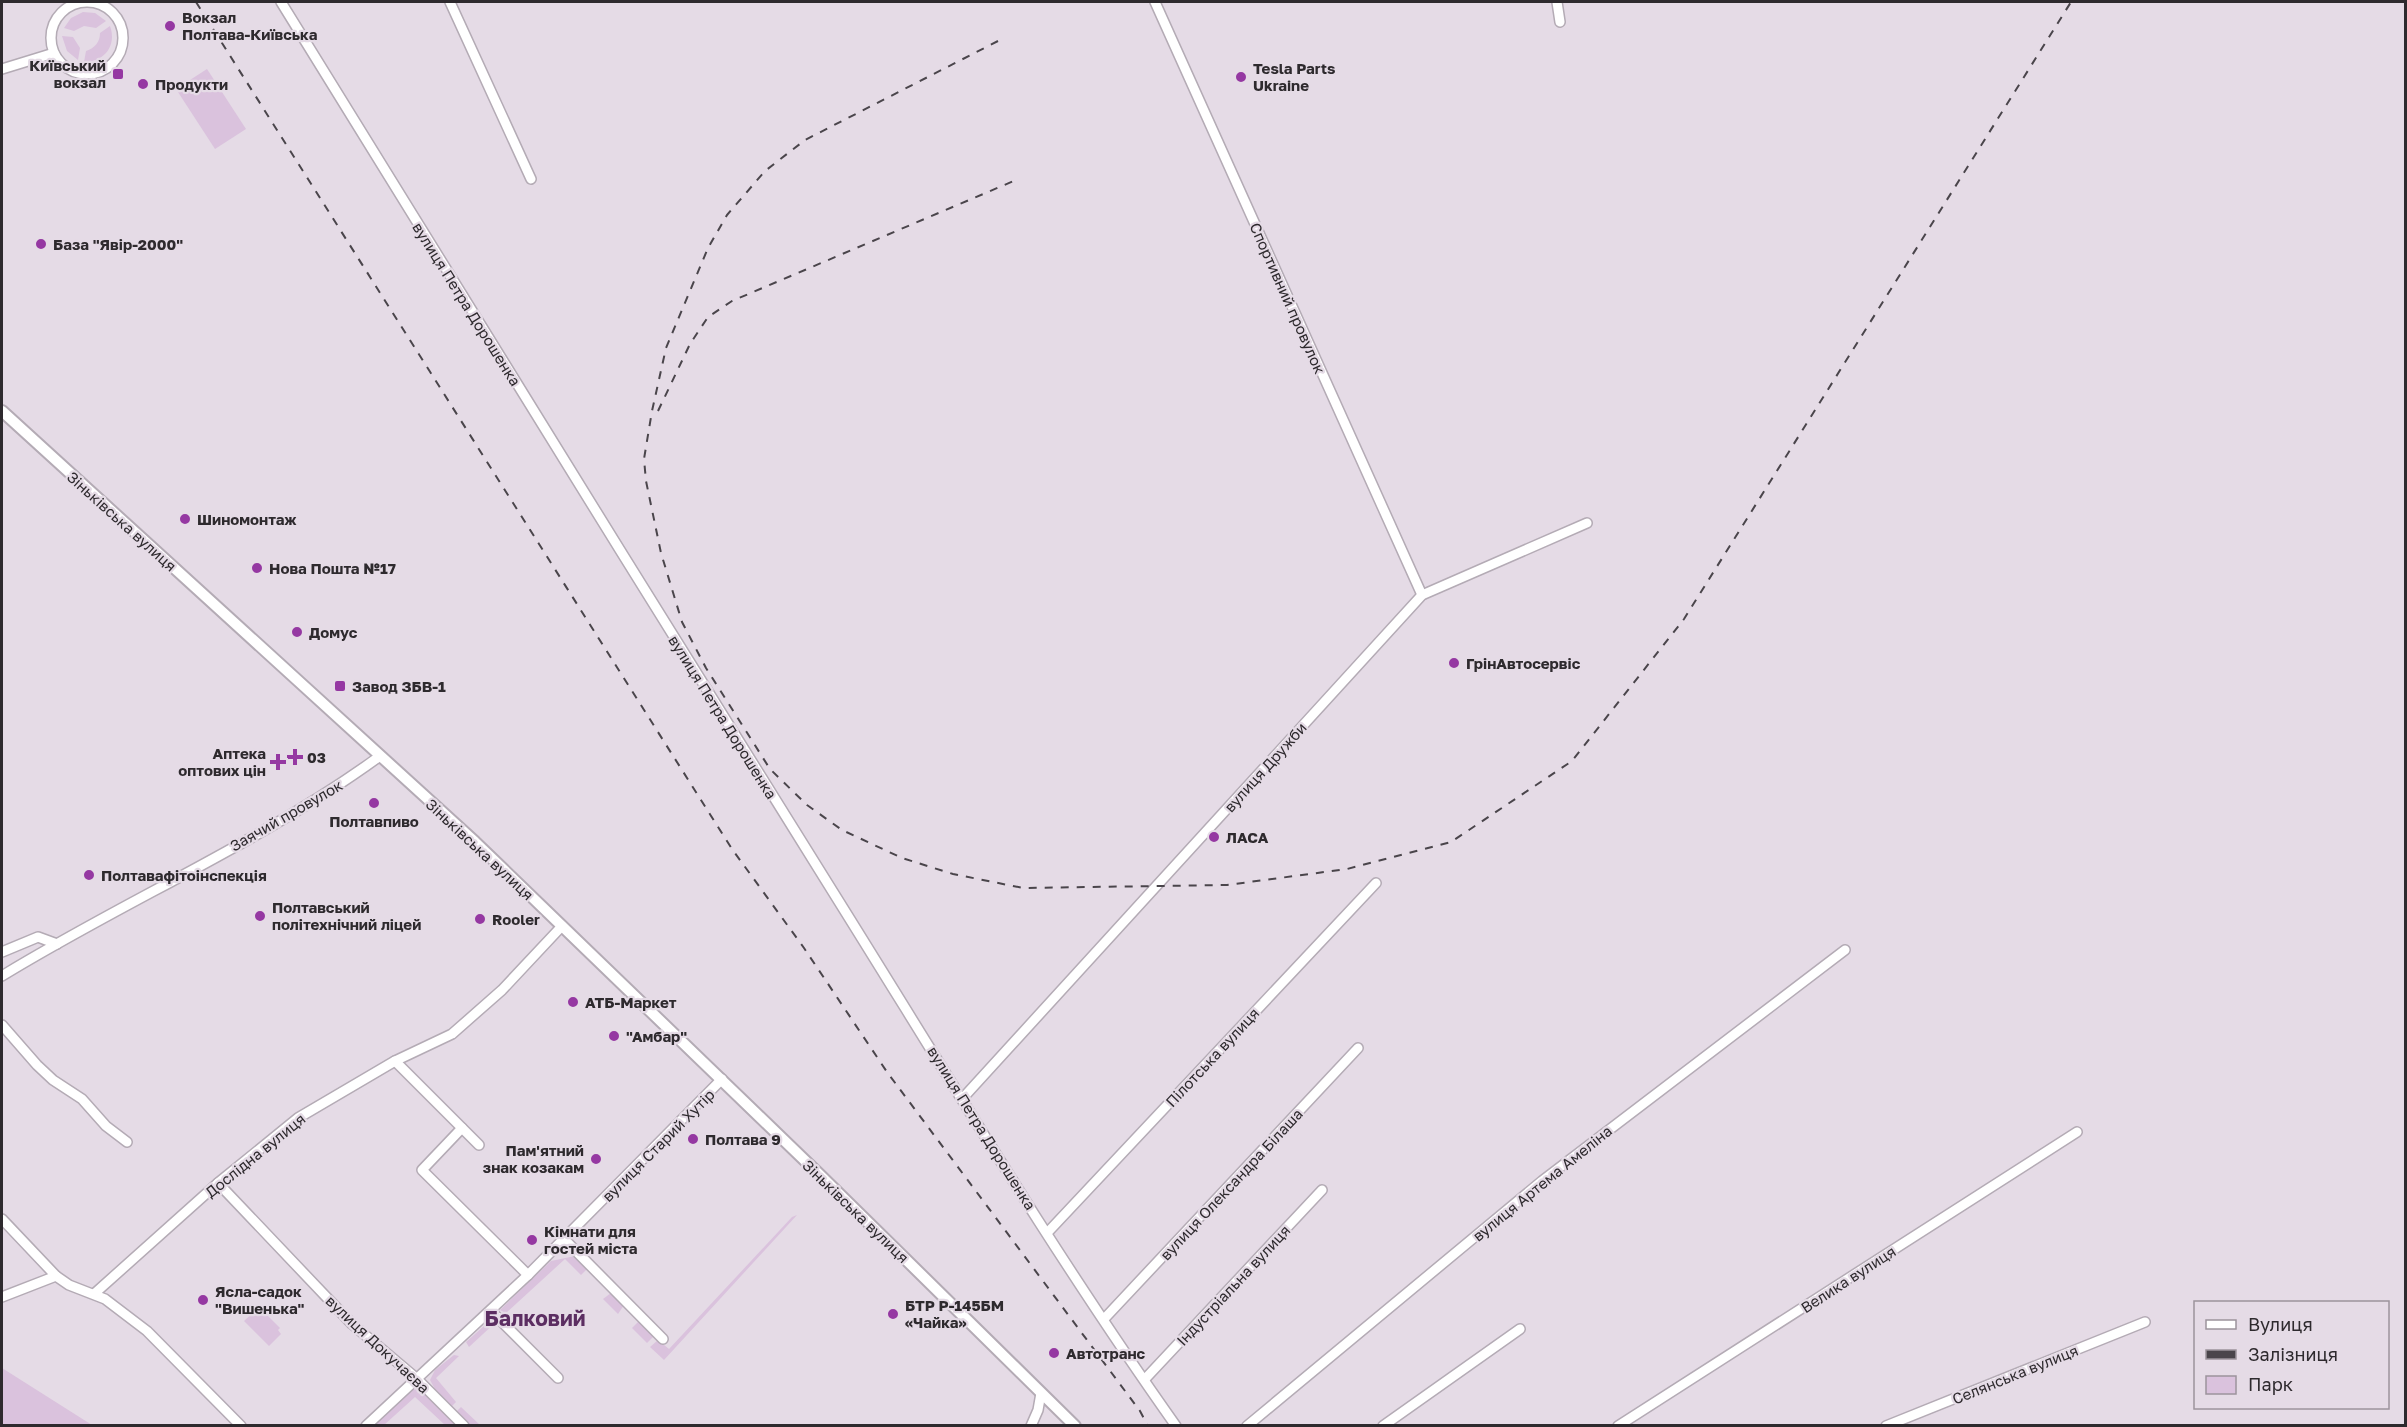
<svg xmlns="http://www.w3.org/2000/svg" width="2407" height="1427" font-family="'Golos Text',sans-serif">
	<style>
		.green { fill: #dac2dd }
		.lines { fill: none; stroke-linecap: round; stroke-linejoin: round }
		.minor-casing { stroke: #b4abb5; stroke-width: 12 }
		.major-casing { stroke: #b4abb5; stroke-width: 14 }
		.minor { stroke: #fff; stroke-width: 9 }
		.major { stroke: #fff; stroke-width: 10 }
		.rail { stroke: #4a454b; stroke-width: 2; stroke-dasharray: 8 8; stroke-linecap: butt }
		.poi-dot { fill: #9538a2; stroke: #e5dbe6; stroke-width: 2 }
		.labels { text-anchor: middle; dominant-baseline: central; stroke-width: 4.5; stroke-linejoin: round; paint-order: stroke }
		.poi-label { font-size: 15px; font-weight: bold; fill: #2e2a2e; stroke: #e5dbe6; text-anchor: start }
		.street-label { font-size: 15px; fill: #2e2a2e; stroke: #e5dbe6 }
		.district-label { font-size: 21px; font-weight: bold; fill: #5c2e62; stroke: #e5dbe6 }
	</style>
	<rect width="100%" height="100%" fill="#e5dbe6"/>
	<g class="green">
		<path d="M 83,12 L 95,13 L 106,21 L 96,28 L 84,26 L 74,31 L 64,28 L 71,18 Z"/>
		<path d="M 110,26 C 117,45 105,62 84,62 L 86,51 C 95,48 100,42 100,33 Z"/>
		<path d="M 62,36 L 73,37 L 80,48 L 78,60 L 67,51 Z"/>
		<path d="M 207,69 L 246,129 L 215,149 L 176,89 Z"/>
		<path d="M 797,1215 L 664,1360 L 650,1347 L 658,1340 L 669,1349 L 792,1217 Z"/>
		<path d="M 575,1256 L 587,1269 L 581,1275 L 565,1259 L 506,1313 L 500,1310 L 551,1261 Z"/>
		<path d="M 611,1293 L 624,1305 L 618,1314 L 603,1299 Z"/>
		<path d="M 259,1307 L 280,1328 L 278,1330 L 281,1334 L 269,1346 L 244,1321 Z"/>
		<path d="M 493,1318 L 496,1322 L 469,1347 L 466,1342 Z"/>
		<path d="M 639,1321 L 654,1336 L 647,1343 L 632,1328 Z"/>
		<path d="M 454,1355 L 459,1356 L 436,1378 L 456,1402 L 452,1406 L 435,1389 L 430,1380 L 435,1370 Z"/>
		<path d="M 2,1368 L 92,1425 L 2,1425 Z"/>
		<path d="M 417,1389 L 423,1392 L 459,1425 L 445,1425 L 415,1397 L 384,1425 L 374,1426 L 412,1390 Z"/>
		<path d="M 461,1407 L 480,1425 L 467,1425 L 456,1412 Z"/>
	</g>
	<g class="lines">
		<g class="minor-casing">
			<g id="minor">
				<path d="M 281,2 C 464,299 648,596 833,892 C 945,1071 1054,1254 1176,1426"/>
				<path d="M 450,2 L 531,179"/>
				<path d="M 1155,2 L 1422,595"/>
				<path d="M 1557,2 L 1560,22"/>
				<circle cx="87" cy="38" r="36"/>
				<path d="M 2,69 L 54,53"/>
				<path d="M 2,952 L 38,937 L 57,944"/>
				<path d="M 2,976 C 126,900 262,842 380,756"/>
				<path d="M 2,1025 L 37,1065 L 53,1080 L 82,1099 L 106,1126 L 127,1142"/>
				<path d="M 395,1061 L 479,1145"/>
				<path d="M 962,1099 L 1422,595 L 1587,523"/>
				<path d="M 462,1128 L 422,1170 L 528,1275"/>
				<path d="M 218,1183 L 352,1324 L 416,1378 L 464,1426"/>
				<path d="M 2,1219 L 56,1276"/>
				<path d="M 1048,1232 L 1376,883"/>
				<path d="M 564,1239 L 663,1339"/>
				<path d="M 94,1294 L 218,1183 L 298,1118 L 395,1061 L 452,1034 L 502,990 L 562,926"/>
				<path d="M 2,1297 L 56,1276 L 69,1285 L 105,1299 L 147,1331 L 241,1426"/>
				<path d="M 491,1311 L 558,1378"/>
				<path d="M 1104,1319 L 1358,1048"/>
				<path d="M 1145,1379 L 1322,1190"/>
				<path d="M 366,1426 L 528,1275 L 722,1079"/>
				<path d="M 1031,1426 L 1038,1410 L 1041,1393"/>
				<path d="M 1247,1426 L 1542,1181 L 1845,950"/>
				<path d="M 1383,1426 L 1520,1329"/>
				<path d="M 1618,1426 L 2077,1132"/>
				<path d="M 1886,1426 L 2145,1322"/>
			</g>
		</g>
		<g class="major-casing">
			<path id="major" d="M 2,411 L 475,842 L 821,1176 L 1075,1426"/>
		</g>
		<use href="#minor" class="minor"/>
		<use href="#major" class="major"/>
		<g class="rail">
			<path d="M 196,2 L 732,849 L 804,948 L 887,1072 L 1140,1411 L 1148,1426"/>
			<path d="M 998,41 L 805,140 L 765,171 L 727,215 L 708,248 L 666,348 L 652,411 L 644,459 L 646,481 L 661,553 L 682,622 L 706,668 L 770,769 L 807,805 L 842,830 L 902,858 L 953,874 L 1023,888 L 1227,885 L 1347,869 L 1451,842 L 1572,761 L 1684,619 L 2071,2"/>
			<path d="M 658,411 L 690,344 L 708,317 L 732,301 L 1016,180"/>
		</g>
	</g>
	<g class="poi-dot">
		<circle cx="170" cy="26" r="6"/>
		<rect x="112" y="68" width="12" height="12" rx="3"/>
		<circle cx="1241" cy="77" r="6"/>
		<circle cx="143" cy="84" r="6"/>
		<circle cx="41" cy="244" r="6"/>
		<circle cx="185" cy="519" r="6"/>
		<circle cx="257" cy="568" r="6"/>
		<circle cx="297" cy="632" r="6"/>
		<circle cx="1454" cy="663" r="6"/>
		<rect x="334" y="680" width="12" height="12" rx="3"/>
		<path d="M292 748h6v6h6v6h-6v6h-6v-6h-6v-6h6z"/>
		<path d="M275 753h6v6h6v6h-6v6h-6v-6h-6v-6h6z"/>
		<circle cx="374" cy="803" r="6"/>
		<circle cx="1214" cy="837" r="6"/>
		<circle cx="89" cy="875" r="6"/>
		<circle cx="260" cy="916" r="6"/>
		<circle cx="480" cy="919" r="6"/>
		<circle cx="573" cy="1002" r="6"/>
		<circle cx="614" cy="1036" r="6"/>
		<circle cx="693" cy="1139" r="6"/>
		<circle cx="596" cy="1159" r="6"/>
		<circle cx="532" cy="1240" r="6"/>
		<circle cx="203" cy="1300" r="6"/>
		<circle cx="893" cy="1314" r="6"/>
		<circle cx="1054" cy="1353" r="6"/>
	</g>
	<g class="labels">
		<g class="poi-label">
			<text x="182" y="17">Вокзал<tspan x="182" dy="17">Полтава-Київська</tspan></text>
			<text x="106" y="65" text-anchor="end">Київський<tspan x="106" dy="17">вокзал</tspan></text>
			<text x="1253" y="68">Tesla Parts<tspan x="1253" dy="17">Ukraine</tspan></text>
			<text x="155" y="84">Продукти</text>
			<text x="53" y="244">База "Явір-2000"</text>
			<text x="197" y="519">Шиномонтаж</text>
			<text x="269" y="568">Нова Пошта №17</text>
			<text x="309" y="632">Домус</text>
			<text x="1466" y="663">ГрінАвтосервіс</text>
			<text x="352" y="686">Завод ЗБВ-1</text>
			<text x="266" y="753" text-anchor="end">Аптека<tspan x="266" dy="17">оптових цін</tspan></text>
			<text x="307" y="757">03</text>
			<text x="374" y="821" text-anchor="middle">Полтавпиво</text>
			<text x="1226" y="837">ЛАСА</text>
			<text x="101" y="875">Полтавафітоінспекція</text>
			<text x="272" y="907">Полтавський<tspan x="272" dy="17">політехнічний ліцей</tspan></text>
			<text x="492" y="919">Rooler</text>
			<text x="585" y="1002">АТБ-Маркет</text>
			<text x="626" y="1036">"Амбар"</text>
			<text x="705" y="1139">Полтава 9</text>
			<text x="584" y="1150" text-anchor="end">Пам'ятний<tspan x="584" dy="17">знак козакам</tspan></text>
			<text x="544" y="1231">Кімнати для<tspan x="544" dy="17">гостей міста</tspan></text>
			<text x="215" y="1291">Ясла-садок<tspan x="215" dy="17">"Вишенька"</tspan></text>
			<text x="905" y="1305">БТР Р-145БМ<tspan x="905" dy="17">«Чайка»</tspan></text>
			<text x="1066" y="1353">Автотранс</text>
		</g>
		<g class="street-label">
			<text transform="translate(1288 298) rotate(66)">Спортивний провулок</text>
			<text transform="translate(467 304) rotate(58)">вулиця Петра Дорошенка</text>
			<text transform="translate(122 521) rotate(42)">Зіньківська вулиця</text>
			<text transform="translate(723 717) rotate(58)">вулиця Петра Дорошенка</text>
			<text transform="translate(1265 767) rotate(-48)">вулиця Дружби</text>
			<text transform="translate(286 815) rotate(-30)">Заячий провулок</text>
			<text transform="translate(480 849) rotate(43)">Зіньківська вулиця</text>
			<text transform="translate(1212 1057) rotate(-47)">Пілотська вулиця</text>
			<text transform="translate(982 1128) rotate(58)">вулиця Петра Дорошенка</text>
			<text transform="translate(658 1145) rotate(-45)">вулиця Старий Хутір</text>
			<text transform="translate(255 1155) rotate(-39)">Дослідна вулиця</text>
			<text transform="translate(1542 1183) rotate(-39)">вулиця Артема Амеліна</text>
			<text transform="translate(1231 1184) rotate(-47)">вулиця Олександра Білаша</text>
			<text transform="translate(856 1211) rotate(44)">Зіньківська вулиця</text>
			<text transform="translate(1848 1279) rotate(-33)">Велика вулиця</text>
			<text transform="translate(1233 1285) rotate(-47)">Індустріальна вулиця</text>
			<text transform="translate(378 1344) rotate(43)">вулиця Докучаєва</text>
			<text transform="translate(2015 1374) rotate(-22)">Селянська вулиця</text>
		</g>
		<g class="district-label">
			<text x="535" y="1318">Балковий</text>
		</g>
	</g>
	<rect width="2407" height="1427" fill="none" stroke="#2e2a2e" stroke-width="6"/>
	<rect x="2194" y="1301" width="195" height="108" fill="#e5dbe6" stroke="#9c949c" stroke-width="1.5"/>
	<rect x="2206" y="1320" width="30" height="9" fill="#ffffff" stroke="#9c949c" stroke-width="1.5"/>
	<text x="2248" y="1331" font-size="18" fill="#2e2a2e">Вулиця</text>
	<rect x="2206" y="1350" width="30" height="9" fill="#4a454b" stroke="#9c949c" stroke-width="1.5"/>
	<text x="2248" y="1361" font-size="18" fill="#2e2a2e">Залізниця</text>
	<rect x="2206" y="1376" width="30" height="18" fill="#dac2dd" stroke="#9c949c" stroke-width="1.5"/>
	<text x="2248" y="1391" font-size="18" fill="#2e2a2e">Парк</text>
</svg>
